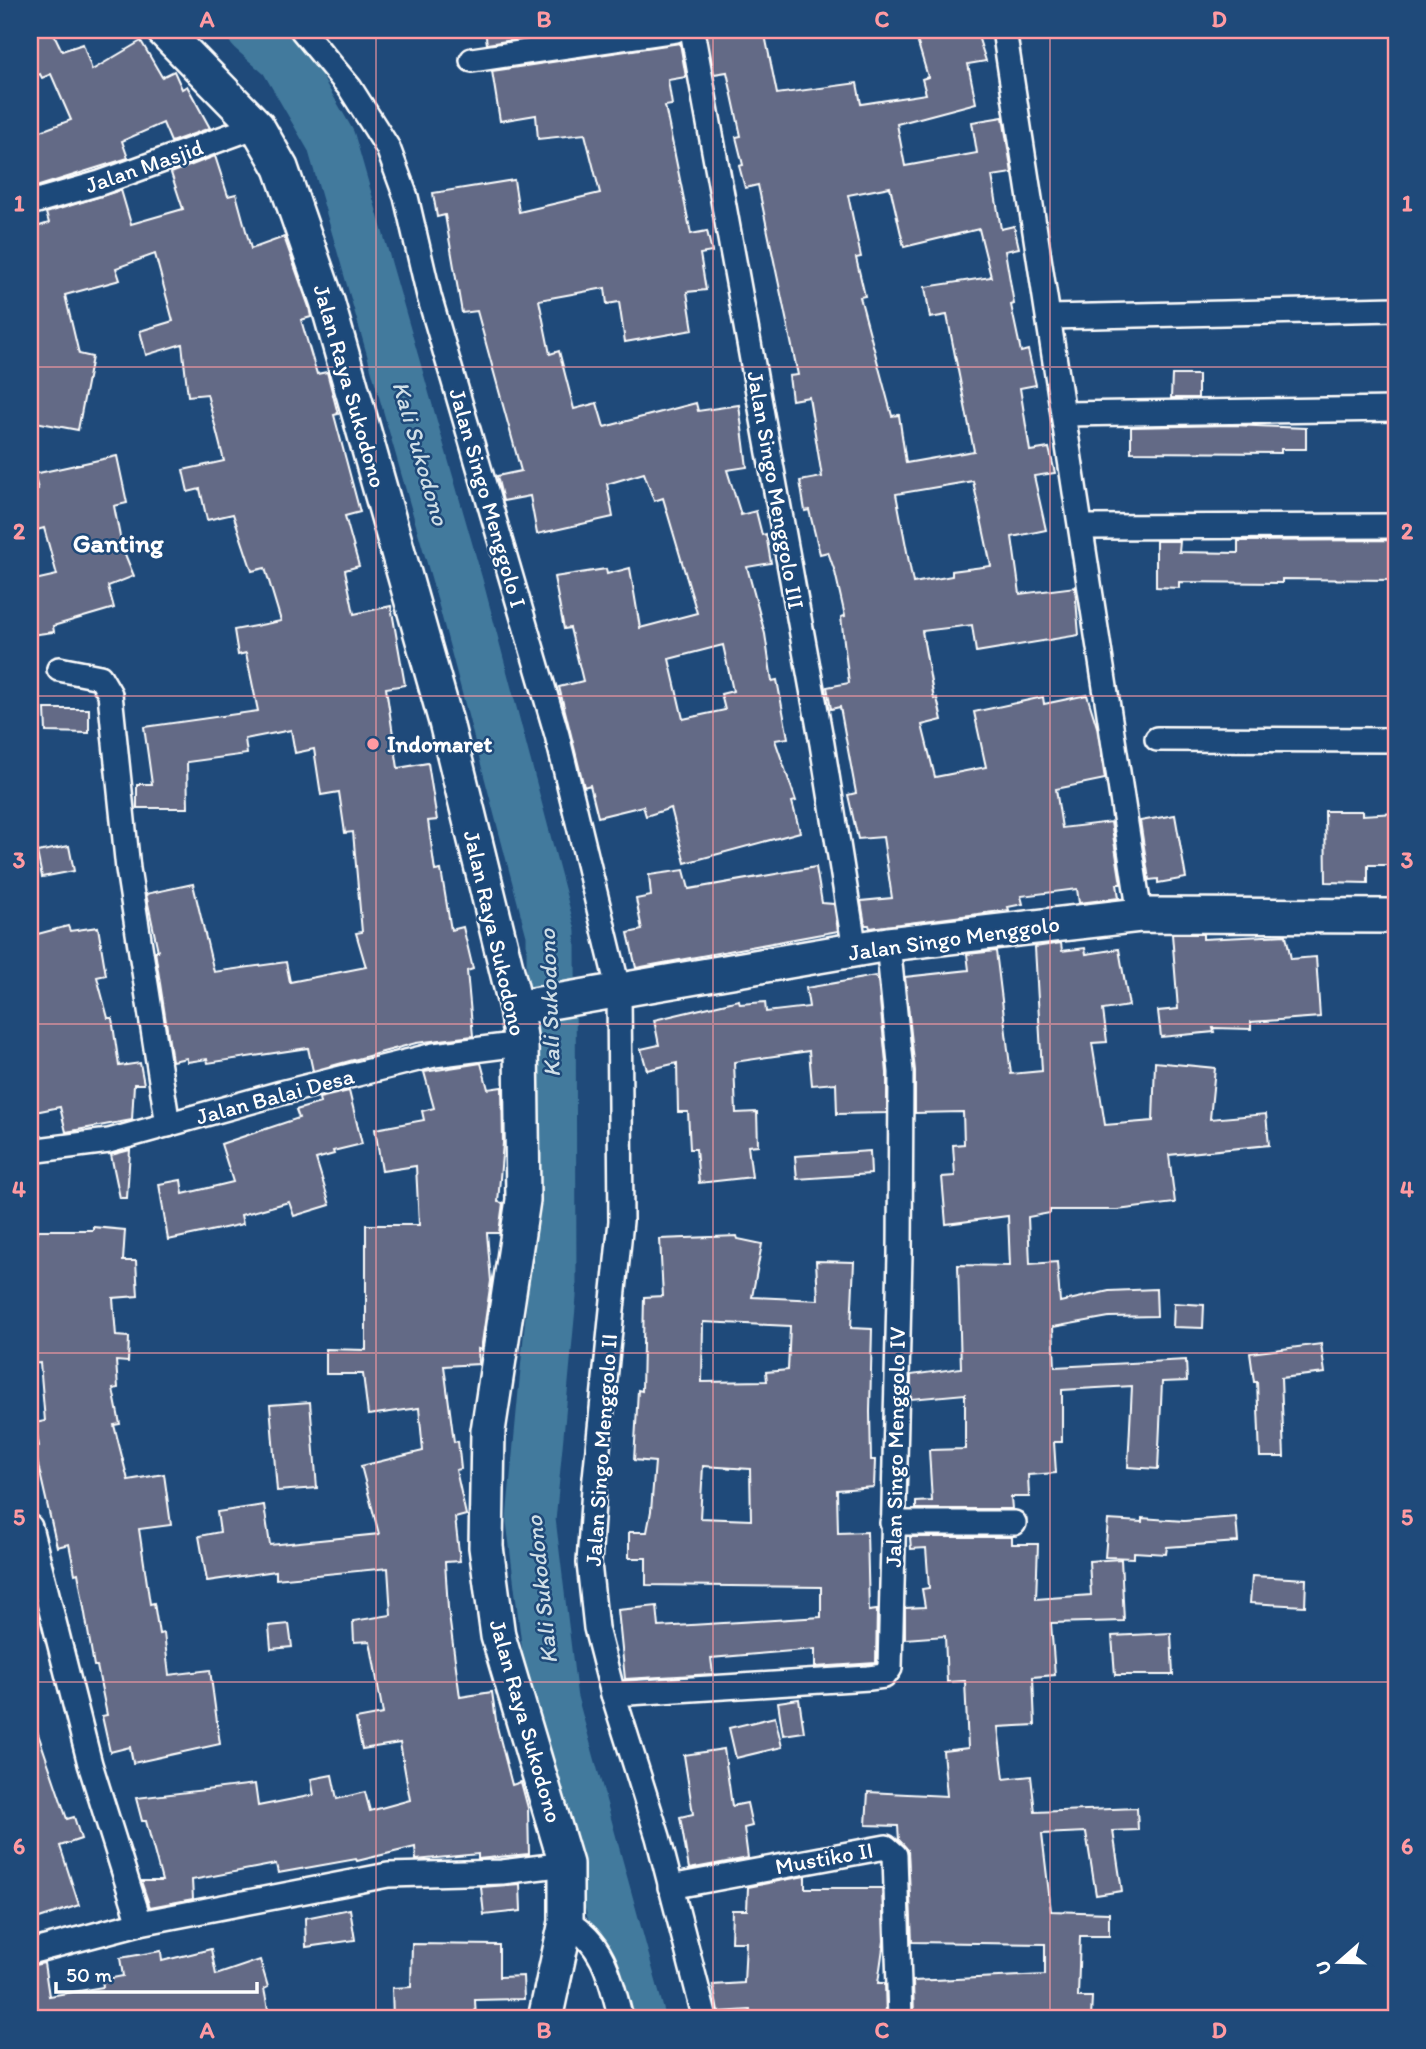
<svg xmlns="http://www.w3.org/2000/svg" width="1426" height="2049" font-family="Itim,sans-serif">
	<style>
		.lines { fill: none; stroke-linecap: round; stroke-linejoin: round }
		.river { stroke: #427a9d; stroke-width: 49 }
		.building { fill: #636b86; stroke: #fff; stroke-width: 2; fill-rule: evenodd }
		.street-casing { stroke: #fff; stroke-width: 28 }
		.secondary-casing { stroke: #fff; stroke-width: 38 }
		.street { stroke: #1f4a7a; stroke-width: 23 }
		.secondary { stroke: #1f4a7a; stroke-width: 33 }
		.grid { fill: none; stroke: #ff9aa2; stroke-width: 2; stroke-opacity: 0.55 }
		.poi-dot { fill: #ff9aa2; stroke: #1f4a7a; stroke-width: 2.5 }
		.labels { text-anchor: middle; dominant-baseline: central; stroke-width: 5; stroke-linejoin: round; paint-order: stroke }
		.street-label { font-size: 23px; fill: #fff; stroke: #1f4a7a }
		.poi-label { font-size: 23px; font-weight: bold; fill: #fff; stroke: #1f4a7a; text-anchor: start }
		.water-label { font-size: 24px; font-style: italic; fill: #d0dee6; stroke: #1f4a7a }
		.quarter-label { font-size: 26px; font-weight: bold; fill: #fff; stroke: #1f4a7a }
		.neatline { fill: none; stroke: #ff9aa2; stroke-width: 2.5 }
		.grid-label { font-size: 23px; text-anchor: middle; font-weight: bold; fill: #ff9aa2 }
	</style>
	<rect width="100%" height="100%" fill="#1f4a7a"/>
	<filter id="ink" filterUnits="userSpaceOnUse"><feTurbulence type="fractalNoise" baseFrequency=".0143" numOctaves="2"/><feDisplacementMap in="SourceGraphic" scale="14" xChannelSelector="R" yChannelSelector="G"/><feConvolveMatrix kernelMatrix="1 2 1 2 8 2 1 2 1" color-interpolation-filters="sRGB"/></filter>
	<g filter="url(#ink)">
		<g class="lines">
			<path class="river" d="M 251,30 L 283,58 L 331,141 L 459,586 L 551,933 L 552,1296 L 531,1520 L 553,1700 L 641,2019"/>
		</g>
		<g class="building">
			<path d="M 30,30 L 52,30 L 62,51 L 83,44 L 92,70 L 141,41 L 162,77 L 174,71 L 182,89 L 187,86 L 210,128 L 171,142 L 163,123 L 122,141 L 128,158 L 36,187 L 30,170 L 30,135 L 71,120 L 51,74 L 42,78 L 40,74 L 30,78 Z"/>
			<path d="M 485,30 L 581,30 L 487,44 Z"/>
			<path d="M 706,30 L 764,30 L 777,94 L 857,83 L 861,104 L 926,94 L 922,79 L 928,77 L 914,30 L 976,30 L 986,61 L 968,64 L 976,103 L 897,124 L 905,166 L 977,153 L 972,122 L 1003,117 L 1012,173 L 992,176 L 1001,229 L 1014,226 L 1019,248 L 1005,251 L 1014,304 L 1011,305 L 1021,352 L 1028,350 L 1036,385 L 1020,388 L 1030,451 L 1049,448 L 1055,473 L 1034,476 L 1046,530 L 1012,537 L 1020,594 L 1075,587 L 1079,635 L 976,652 L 972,625 L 922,631 L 934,699 L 937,698 L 942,720 L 922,725 L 935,777 L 986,767 L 974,712 L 1043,697 L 1044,704 L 1087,695 L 1097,727 L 1105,779 L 1056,789 L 1062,828 L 1111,822 L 1121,884 L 1117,884 L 1119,898 L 1079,903 L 1077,889 L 1021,896 L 1023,904 L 1008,907 L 1009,910 L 870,928 L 869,925 L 865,925 L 861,901 L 892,898 L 883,837 L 858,839 L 848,795 L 856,793 L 840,707 L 831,709 L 827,687 L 849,683 L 841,617 L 845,616 L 835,572 L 828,552 L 820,554 L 809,510 L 805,511 L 800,481 L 822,477 L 809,397 L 792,400 L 789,376 L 798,375 L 758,185 L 745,188 L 739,166 L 743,165 L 736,137 L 741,136 L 727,72 L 714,74 ZM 890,187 L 904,247 L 979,229 L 991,277 L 925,287 L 930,318 L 947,315 L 974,451 L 906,463 L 899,415 L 892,416 L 860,297 L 865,296 L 856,258 L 861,257 L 848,195 ZM 973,481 L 991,566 L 952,571 L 952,576 L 913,583 L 896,494 Z"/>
			<path d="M 680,43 L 686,77 L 668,80 L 672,105 L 665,106 L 691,234 L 707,231 L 712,252 L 700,254 L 706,290 L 687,292 L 693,330 L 625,342 L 619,302 L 607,304 L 605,288 L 539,300 L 550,354 L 559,351 L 574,409 L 597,403 L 604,427 L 696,403 L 698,411 L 739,405 L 747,467 L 727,470 L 741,515 L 756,511 L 762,535 L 766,534 L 771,563 L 747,567 L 765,634 L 772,681 L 777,680 L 788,738 L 775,740 L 796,801 L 792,802 L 800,832 L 685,863 L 671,808 L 646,816 L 643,806 L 598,817 L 590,785 L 584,787 L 559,687 L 583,681 L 570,628 L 564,629 L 554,577 L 606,569 L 607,574 L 630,568 L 640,628 L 697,613 L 663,498 L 654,501 L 644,473 L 607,484 L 613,517 L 537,534 L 530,496 L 503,501 L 497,476 L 521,471 L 477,311 L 462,313 L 445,215 L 437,217 L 433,193 L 514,180 L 519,212 L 600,193 L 585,134 L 538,139 L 536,115 L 500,121 L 492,71 ZM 723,645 L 733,691 L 721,694 L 725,710 L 683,719 L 669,659 Z"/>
			<path d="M 215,156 L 228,196 L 236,194 L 251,249 L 284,237 L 309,307 L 311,317 L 301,320 L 317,374 L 327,372 L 338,414 L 334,415 L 360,512 L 345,516 L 359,566 L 345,570 L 354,614 L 391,606 L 405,685 L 386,688 L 398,768 L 428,763 L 437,820 L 428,821 L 435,871 L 441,870 L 451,930 L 463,927 L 473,969 L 467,971 L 473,1036 L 416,1043 L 313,1071 L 308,1048 L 208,1063 L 207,1059 L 187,1062 L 187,1058 L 172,1061 L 155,951 L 158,951 L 146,894 L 193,884 L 214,972 L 286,962 L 290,982 L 366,967 L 356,933 L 362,932 L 353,832 L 345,833 L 339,792 L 321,795 L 314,749 L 295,753 L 291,730 L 245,739 L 247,754 L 187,762 L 188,808 L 137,808 L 137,784 L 152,784 L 144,727 L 258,711 L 246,653 L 238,655 L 234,630 L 281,621 L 265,568 L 252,571 L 233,514 L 207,520 L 200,489 L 188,492 L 183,470 L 224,461 L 207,394 L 188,396 L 182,344 L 146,355 L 140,331 L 173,321 L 155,254 L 116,268 L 120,280 L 65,295 L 79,354 L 92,357 L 78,430 L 30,421 L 30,307 L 37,305 L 30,280 L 30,229 L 49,223 L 46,213 L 121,190 L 131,224 L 183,209 L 171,173 Z"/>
			<path d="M 1172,375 L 1198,375 L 1198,398 L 1171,398 Z"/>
			<path d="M 1232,425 L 1306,428 L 1306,449 L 1281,449 L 1281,453 L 1131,452 L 1131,427 Z"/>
			<path d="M 117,456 L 127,503 L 114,506 L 122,547 L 134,576 L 108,586 L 114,608 L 53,626 L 54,632 L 30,635 L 30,581 L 57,575 L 44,528 L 30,532 L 30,491 L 38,489 L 34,474 Z"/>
			<path d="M 1396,540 L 1396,580 L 1282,579 L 1282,583 L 1179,582 L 1179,588 L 1156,587 L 1156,541 L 1180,541 L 1179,552 L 1238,553 L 1238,541 Z"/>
			<path d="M 45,709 L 89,709 L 89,733 L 46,732 Z"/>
			<path d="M 1325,811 L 1362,811 L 1362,815 L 1396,813 L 1396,865 L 1368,865 L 1368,883 L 1326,882 Z"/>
			<path d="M 1175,815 L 1186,878 L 1158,883 L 1158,879 L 1149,880 L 1140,821 Z"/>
			<path d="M 69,846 L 74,871 L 42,877 L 37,852 Z"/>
			<path d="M 816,867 L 822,903 L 834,904 L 838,931 L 636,968 L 628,933 L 642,930 L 636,899 L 651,896 L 649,875 L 684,870 L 689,889 Z"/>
			<path d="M 68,926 L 70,931 L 98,927 L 106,975 L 97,977 L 108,1018 L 112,1018 L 119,1066 L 140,1063 L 144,1084 L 134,1084 L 132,1120 L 66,1132 L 60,1107 L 30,1113 L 30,936 Z"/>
			<path d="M 1172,934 L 1203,934 L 1203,939 L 1286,935 L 1291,959 L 1316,957 L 1320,1017 L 1251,1022 L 1251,1029 L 1213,1028 L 1214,1032 L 1161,1037 L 1158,1011 L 1178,1009 Z"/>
			<path d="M 1061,943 L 1062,951 L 1085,948 L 1086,954 L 1119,949 L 1129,1006 L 1103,1010 L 1107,1042 L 1092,1043 L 1105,1125 L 1153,1121 L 1155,1062 L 1215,1068 L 1210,1119 L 1266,1114 L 1269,1145 L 1169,1155 L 1175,1203 L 1117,1210 L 1050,1210 L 1050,1213 L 1028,1217 L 1030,1264 L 1057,1262 L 1060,1302 L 1109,1291 L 1156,1289 L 1157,1316 L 1109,1317 L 1053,1327 L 1055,1367 L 1186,1360 L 1187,1381 L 1162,1382 L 1158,1469 L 1128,1467 L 1132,1386 L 1062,1390 L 1062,1442 L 1054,1442 L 1056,1473 L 1028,1475 L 1029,1497 L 1011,1497 L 1012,1509 L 916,1509 L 916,1502 L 932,1501 L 929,1450 L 965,1449 L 965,1394 L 911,1399 L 911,1375 L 961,1368 L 958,1265 L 1010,1266 L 1008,1216 L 946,1224 L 942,1177 L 955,1176 L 953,1145 L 964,1144 L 963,1112 L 915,1113 L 915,1071 L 905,977 L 969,970 L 967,954 L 996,951 L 1011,1074 L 1042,1071 L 1035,947 Z"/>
			<path d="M 875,976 L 878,980 L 887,1073 L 887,1113 L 837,1114 L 836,1083 L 812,1085 L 809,1051 L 734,1062 L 736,1113 L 757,1112 L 758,1145 L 748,1146 L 752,1177 L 699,1183 L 696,1149 L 690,1149 L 688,1112 L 678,1112 L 677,1063 L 647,1070 L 641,1049 L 659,1045 L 654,1020 L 739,1000 L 740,1004 L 765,1002 L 766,1012 L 809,1007 L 806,988 Z"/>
			<path d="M 481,1063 L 488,1089 L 502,1087 L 503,1143 L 498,1202 L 503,1203 L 499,1233 L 487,1233 L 491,1281 L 481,1350 L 478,1349 L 479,1364 L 444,1366 L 454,1442 L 458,1441 L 461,1469 L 456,1470 L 466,1515 L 455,1518 L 460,1561 L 445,1562 L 448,1608 L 460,1697 L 492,1692 L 497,1727 L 512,1785 L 521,1782 L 528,1808 L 529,1854 L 478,1859 L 478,1854 L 416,1860 L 415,1847 L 357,1861 L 356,1859 L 278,1873 L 276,1864 L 192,1880 L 193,1899 L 150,1907 L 141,1881 L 162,1881 L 146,1821 L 142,1821 L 136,1798 L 255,1784 L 258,1806 L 314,1795 L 311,1779 L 332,1775 L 337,1799 L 365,1792 L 370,1811 L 410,1800 L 400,1743 L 362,1749 L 356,1719 L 383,1714 L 370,1641 L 354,1642 L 353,1621 L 391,1615 L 388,1568 L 276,1579 L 276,1571 L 207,1581 L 199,1536 L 220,1532 L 217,1512 L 264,1505 L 270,1545 L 379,1534 L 361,1466 L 423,1451 L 419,1408 L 368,1415 L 363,1374 L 326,1374 L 326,1349 L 366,1350 L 366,1225 L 419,1225 L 416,1166 L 382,1171 L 375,1129 L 424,1120 L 422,1111 L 434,1108 L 424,1072 Z"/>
			<path d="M 349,1091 L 362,1144 L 333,1151 L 334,1154 L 316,1159 L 330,1205 L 294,1216 L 289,1202 L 241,1215 L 243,1224 L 168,1240 L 159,1184 L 181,1180 L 183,1194 L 233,1182 L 221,1144 L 299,1118 L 296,1110 L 320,1103 L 319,1098 Z"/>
			<path d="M 130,1150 L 127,1198 L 120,1198 L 111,1155 Z"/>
			<path d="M 870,1151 L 871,1174 L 797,1179 L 795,1156 Z"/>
			<path d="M 93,1227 L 125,1230 L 123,1261 L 136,1261 L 138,1296 L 113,1298 L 116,1336 L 129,1337 L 128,1362 L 116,1361 L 118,1388 L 113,1389 L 120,1424 L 114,1425 L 128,1480 L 164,1474 L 171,1525 L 139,1529 L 150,1604 L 154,1603 L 159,1634 L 164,1633 L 169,1675 L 210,1670 L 220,1744 L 133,1763 L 130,1747 L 110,1752 L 102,1716 L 107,1715 L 97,1666 L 94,1666 L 78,1573 L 75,1574 L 69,1544 L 57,1547 L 34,1447 L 39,1446 L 35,1423 L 45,1421 L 40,1363 L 30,1364 L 30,1343 L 34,1343 L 30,1266 L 37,1266 L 37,1230 L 93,1230 Z"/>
			<path d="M 737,1236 L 738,1239 L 762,1244 L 752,1297 L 818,1300 L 816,1261 L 854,1262 L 851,1328 L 872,1329 L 870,1412 L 871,1460 L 875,1460 L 874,1487 L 837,1490 L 838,1533 L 867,1532 L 869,1611 L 877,1610 L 876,1663 L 815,1667 L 815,1649 L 711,1658 L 713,1674 L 625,1679 L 618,1610 L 657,1606 L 659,1627 L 821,1617 L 821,1587 L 646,1585 L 646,1558 L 629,1558 L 629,1532 L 647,1532 L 651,1511 L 655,1462 L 634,1460 L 638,1390 L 642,1391 L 644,1297 L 663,1296 L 660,1239 ZM 703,1322 L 790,1326 L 788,1370 L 766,1372 L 767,1381 L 702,1382 ZM 703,1466 L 750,1469 L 751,1520 L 700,1518 Z"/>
			<path d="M 1174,1303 L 1204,1305 L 1203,1328 L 1173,1327 Z"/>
			<path d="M 1321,1344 L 1325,1373 L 1281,1378 L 1284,1457 L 1260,1457 L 1257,1382 L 1254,1382 L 1250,1353 Z"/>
			<path d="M 310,1402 L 317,1488 L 277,1491 L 270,1405 Z"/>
			<path d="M 1236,1517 L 1238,1542 L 1167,1547 L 1166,1554 L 1134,1552 L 1134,1558 L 1105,1557 L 1108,1520 L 1142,1522 L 1142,1518 L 1184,1521 Z"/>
			<path d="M 910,1537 L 1012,1537 L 1012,1544 L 1038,1544 L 1036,1599 L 1091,1595 L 1089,1561 L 1121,1559 L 1124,1621 L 1051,1623 L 1055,1675 L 1033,1677 L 1035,1725 L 998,1727 L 1004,1779 L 1031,1776 L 1035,1812 L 1137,1808 L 1138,1830 L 1113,1831 L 1122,1891 L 1096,1895 L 1086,1832 L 1042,1834 L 1051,1911 L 1109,1913 L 1109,1936 L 1080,1936 L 1078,1997 L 1092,1997 L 1091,2019 L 914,2019 L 913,1981 L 1045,1975 L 1045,1944 L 912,1942 L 908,1850 L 899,1840 L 898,1826 L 866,1825 L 868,1792 L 947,1796 L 943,1751 L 968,1748 L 965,1681 L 947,1682 L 945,1636 L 905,1639 L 905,1608 L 925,1607 L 922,1589 L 929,1588 L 926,1548 L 911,1549 Z"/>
			<path d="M 1252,1576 L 1306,1579 L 1305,1606 L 1250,1603 Z"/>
			<path d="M 289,1624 L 292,1647 L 271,1649 L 269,1626 Z"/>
			<path d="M 1171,1633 L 1173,1675 L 1115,1675 L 1112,1636 Z"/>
			<path d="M 799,1699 L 804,1732 L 783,1735 L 778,1702 Z"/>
			<path d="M 775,1717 L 782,1747 L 736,1758 L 729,1728 Z"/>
			<path d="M 34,1722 L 67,1819 L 74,1817 L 81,1839 L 60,1846 L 79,1905 L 30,1921 L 30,1723 Z"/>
			<path d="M 724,1749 L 732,1806 L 747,1803 L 752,1826 L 744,1828 L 748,1858 L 689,1869 L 680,1817 L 693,1814 L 684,1755 Z"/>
			<path d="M 805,1876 L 805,1888 L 882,1888 L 884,1941 L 878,1983 L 885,1983 L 886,2019 L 751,2019 L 750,2010 L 718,2012 L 713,1985 L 744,1983 L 746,1942 L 731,1942 L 732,1910 L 747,1910 L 748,1887 Z"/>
			<path d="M 520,1884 L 521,1911 L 484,1915 L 481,1887 Z"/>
			<path d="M 350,1909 L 355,1940 L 306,1947 L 305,1918 Z"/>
			<path d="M 412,1944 L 499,1945 L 499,1977 L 523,1976 L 524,1999 L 475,2000 L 476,2019 L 393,2019 L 392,1988 L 411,1987 Z"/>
			<path d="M 211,1949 L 216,1975 L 260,1960 L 268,1987 L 264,1989 L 270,2019 L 30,2019 L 30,1966 L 44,1963 L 49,1996 L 103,1987 L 102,1980 L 123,1976 L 120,1958 L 161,1951 L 162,1961 Z"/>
		</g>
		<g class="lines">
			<g class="street-casing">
				<g id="street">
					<path d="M 302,30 L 350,88 L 388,148 L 406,197 L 429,296 L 557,735 L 619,992 L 621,1221 L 594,1488 L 589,1563 L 596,1628 L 613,1694 L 658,1837 L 705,2019"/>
					<path d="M 692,30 L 822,744 L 855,950"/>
					<path d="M 1004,30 L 1140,915"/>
					<path d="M 472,60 L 676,30"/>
					<path d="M 30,203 L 100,183 L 257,126"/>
					<path d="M 1049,317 L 1396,309"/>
					<path d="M 1064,414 L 1396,409"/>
					<path d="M 1082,527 L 1396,526"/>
					<path d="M 59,669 L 100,677 L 110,694 L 128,869 L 168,1125"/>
					<path d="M 1157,739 L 1396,740"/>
					<path d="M 30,1151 L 109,1141 L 281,1093 L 434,1055 L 521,1044"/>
					<path d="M 892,1523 L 1014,1523"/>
					<path d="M 30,1527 L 90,1764 L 140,1923"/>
					<path d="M 613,1694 L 869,1678 L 884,1676 L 890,1668 L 900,1254 L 901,1072 L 888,944"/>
					<path d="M 670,1887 L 886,1847 L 895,1855 L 900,2019"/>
					<path d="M 566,1922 C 604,1942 611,1980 621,2019"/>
					<path d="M 30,1952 L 140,1923 L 388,1875 L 502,1872 L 566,1864"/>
				</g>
			</g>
			<g class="secondary-casing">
				<g id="secondary">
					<path d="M 163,30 L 257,126 L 281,168 L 327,301 L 446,722 L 516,1008 L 521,1044 L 523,1200 L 488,1431 L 486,1547 L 498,1636 L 566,1864 L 566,1922 L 545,2019"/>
					<path d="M 516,1008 L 888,944 L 1140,915 L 1396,916"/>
				</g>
			</g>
			<use href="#street" class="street"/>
			<use href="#secondary" class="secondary"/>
		</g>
	</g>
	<path class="grid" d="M 376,30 L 376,2019M 713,30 L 713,2019M 1050,30 L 1050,2019M 30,367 L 1396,367M 30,696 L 1396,696M 30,1024 L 1396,1024M 30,1353 L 1396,1353M 30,1682 L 1396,1682"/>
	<circle class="poi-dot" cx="373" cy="744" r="7"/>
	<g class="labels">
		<g class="street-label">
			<text transform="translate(144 166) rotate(-19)">Jalan Masjid</text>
			<text transform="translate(350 386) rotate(74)">Jalan Raya Sukodono</text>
			<text transform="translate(776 490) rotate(80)">Jalan Singo Menggolo III</text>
			<text transform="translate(488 498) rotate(74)">Jalan Singo Menggolo I</text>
			<text transform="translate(495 933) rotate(77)">Jalan Raya Sukodono</text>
			<text transform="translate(954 938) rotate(-8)">Jalan Singo Menggolo</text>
			<text transform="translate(275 1096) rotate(-15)">Jalan Balai Desa</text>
			<text transform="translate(895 1447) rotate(-89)">Jalan Singo Menggolo IV</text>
			<text transform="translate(601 1450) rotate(-86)">Jalan Singo Menggolo II</text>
			<text transform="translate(526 1721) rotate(74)">Jalan Raya Sukodono</text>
			<text transform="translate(824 1858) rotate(-10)">Mustiko II</text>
		</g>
		<g class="poi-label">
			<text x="387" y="744">Indomaret</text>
		</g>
		<g class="water-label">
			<text transform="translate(421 453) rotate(74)">Kali Sukodono</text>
			<text transform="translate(549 1003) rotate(-92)">Kali Sukodono</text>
			<text transform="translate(541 1590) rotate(-96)">Kali Sukodono</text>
		</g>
		<g class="quarter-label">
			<text x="118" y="543">Ganting</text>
		</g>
	</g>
	<rect width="1426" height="2049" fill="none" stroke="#1f4a7a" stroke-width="77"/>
	<g transform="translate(1339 1962) rotate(250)" stroke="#1f4a7a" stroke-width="5" paint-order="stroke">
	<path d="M0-5L12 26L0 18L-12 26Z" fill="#ffffff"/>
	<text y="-10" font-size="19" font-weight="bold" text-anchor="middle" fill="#ffffff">U</text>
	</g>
	<path d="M56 1982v10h201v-10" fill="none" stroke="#ffffff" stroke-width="3.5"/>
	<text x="66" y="1982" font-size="21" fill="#ffffff" stroke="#1f4a7a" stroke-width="5" paint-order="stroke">50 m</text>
	<rect x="38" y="38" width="1350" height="1972" class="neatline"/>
	<g class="grid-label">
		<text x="207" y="27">A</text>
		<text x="544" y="27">B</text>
		<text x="882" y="27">C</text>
		<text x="1219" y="27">D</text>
		<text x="19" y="211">1</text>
		<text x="1407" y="211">1</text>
		<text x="19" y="539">2</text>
		<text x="1407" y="539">2</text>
		<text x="19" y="868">3</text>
		<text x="1407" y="868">3</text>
		<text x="19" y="1197">4</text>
		<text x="1407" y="1197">4</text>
		<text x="19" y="1525">5</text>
		<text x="1407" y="1525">5</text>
		<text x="19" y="1854">6</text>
		<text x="1407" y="1854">6</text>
		<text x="207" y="2038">A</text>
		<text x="544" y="2038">B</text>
		<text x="882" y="2038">C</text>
		<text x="1219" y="2038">D</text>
	</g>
</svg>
